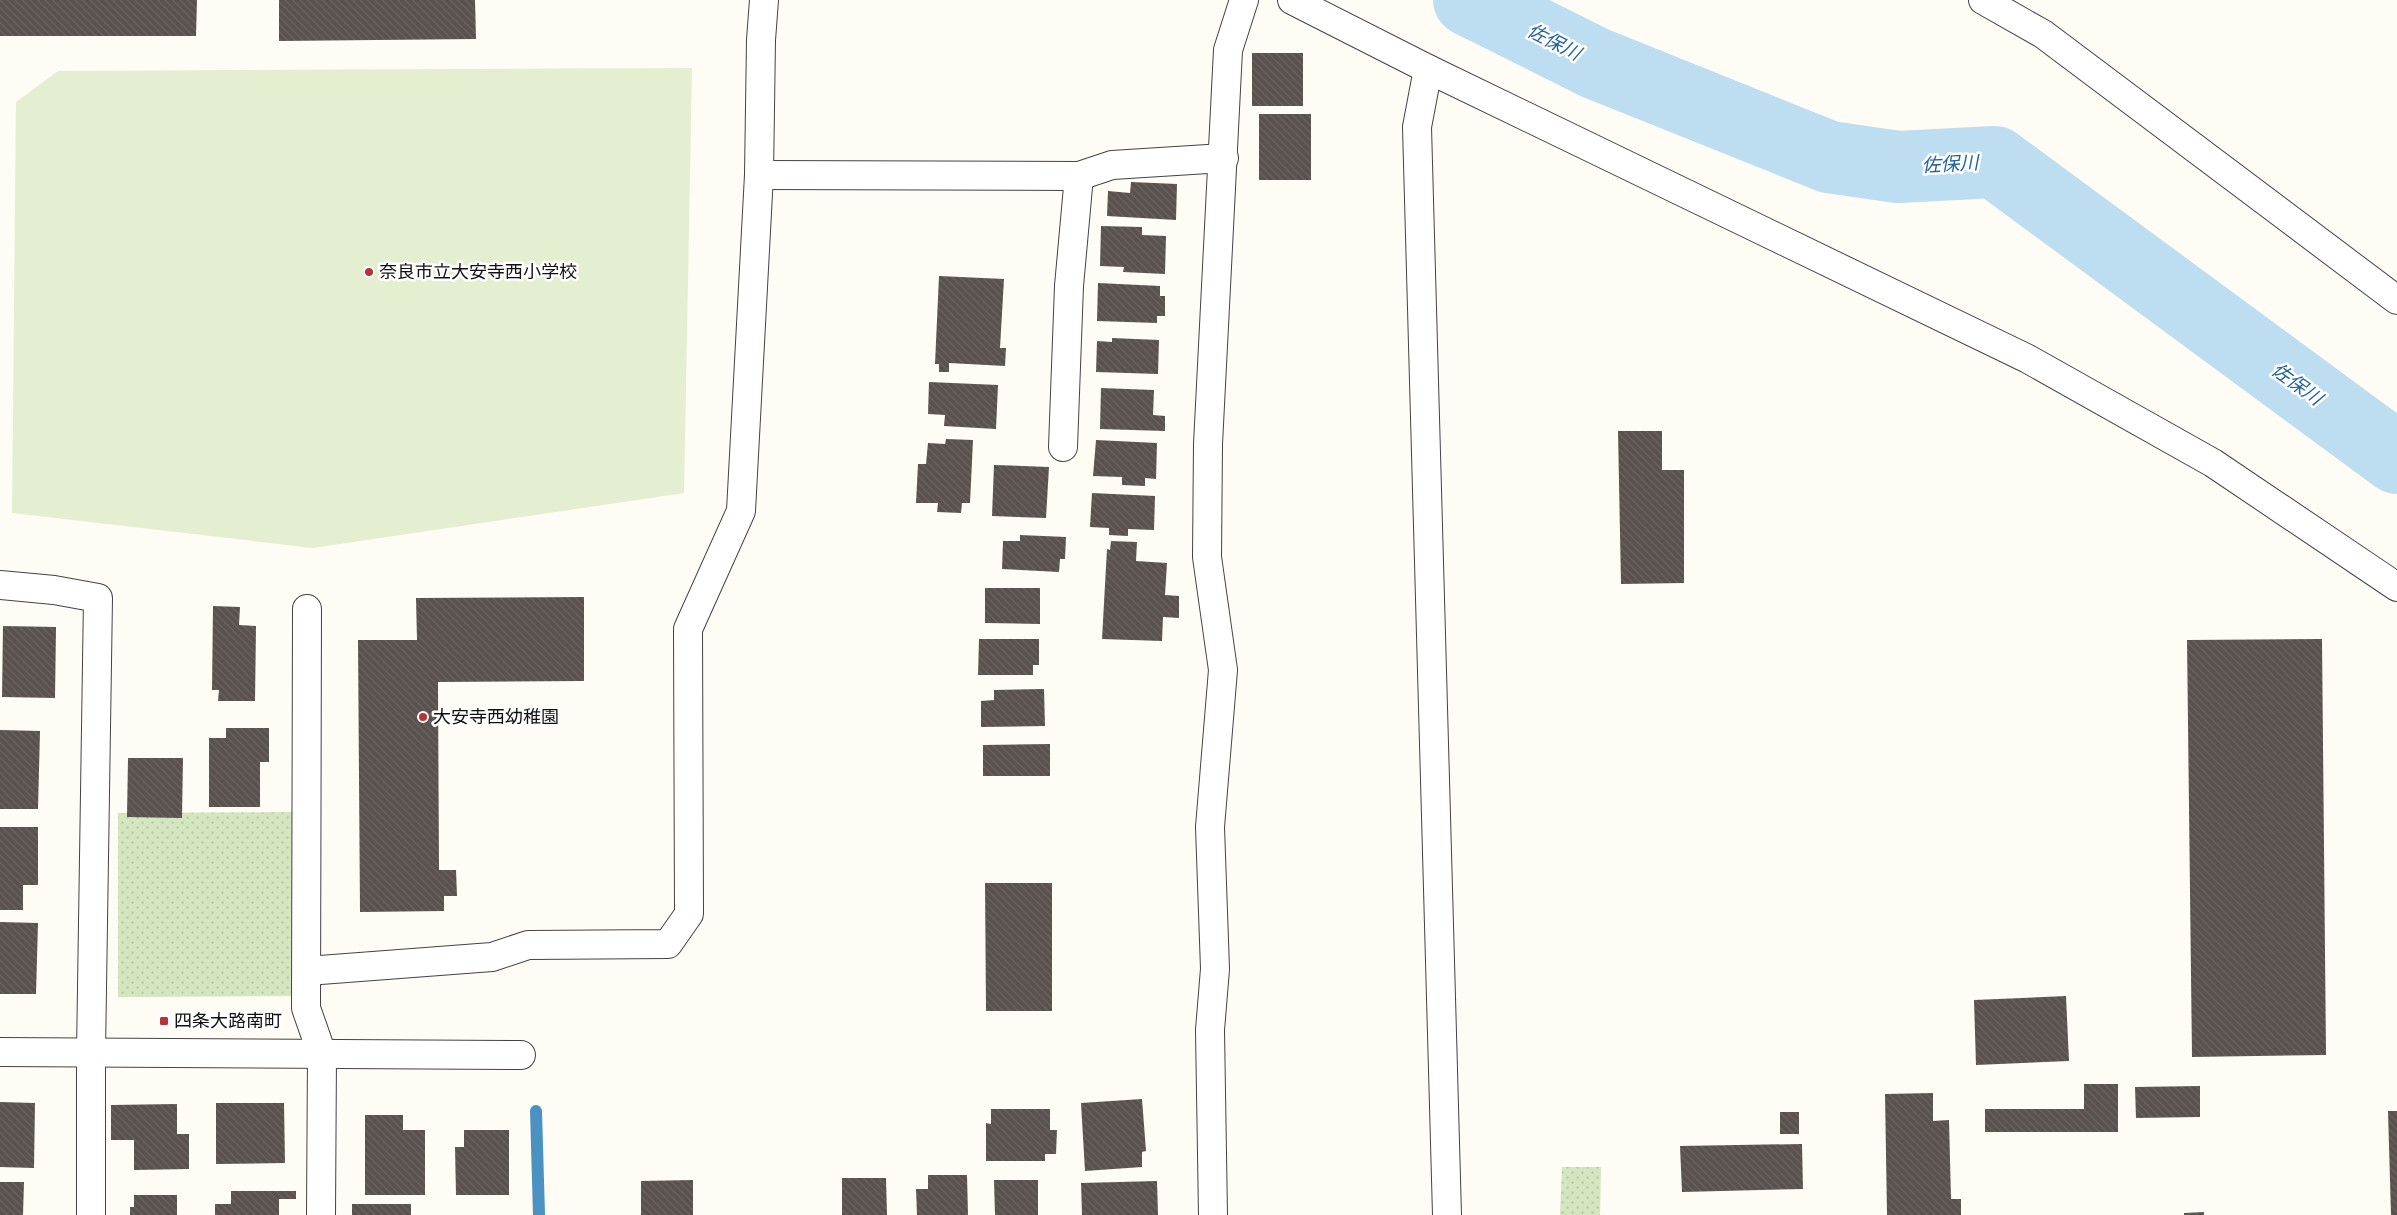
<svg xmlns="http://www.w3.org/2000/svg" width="2397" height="1215" font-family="'Crimson Pro','Noto Sans JP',serif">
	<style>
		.park { fill: url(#park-dots) }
		.pitch { fill: #e4eed1 }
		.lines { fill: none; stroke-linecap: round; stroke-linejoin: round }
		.stream { stroke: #4b91c1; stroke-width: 12 }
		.river { stroke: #bdddf1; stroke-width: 72 }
		.building { fill: url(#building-back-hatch) }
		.minor-casing { stroke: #434343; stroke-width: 30 }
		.minor { stroke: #fff; stroke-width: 28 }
		.poi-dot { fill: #b43439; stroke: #fff; stroke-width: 2 }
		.labels { text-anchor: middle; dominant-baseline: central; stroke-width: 5; stroke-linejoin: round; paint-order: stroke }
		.poi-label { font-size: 18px; fill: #101010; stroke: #fff; text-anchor: start }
		.water-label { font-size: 19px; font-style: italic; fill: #246497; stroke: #fff }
	</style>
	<defs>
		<pattern id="park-dots" width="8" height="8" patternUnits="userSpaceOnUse" patternTransform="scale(1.25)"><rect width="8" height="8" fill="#d3e6c0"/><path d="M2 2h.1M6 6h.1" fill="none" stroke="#b4c4a4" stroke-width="1.8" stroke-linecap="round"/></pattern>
		<pattern id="building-back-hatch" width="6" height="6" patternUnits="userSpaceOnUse" patternTransform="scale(1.25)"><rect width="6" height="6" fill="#58514d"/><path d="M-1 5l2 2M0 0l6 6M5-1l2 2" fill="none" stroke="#6b6562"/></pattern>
	</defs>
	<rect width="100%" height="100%" fill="#fefcf4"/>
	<g class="park">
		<path d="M 295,812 L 296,996 L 118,997 L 118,813 Z"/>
		<path d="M 1562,1167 L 1601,1167 L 1600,1215 L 1560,1215 Z"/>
	</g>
	<path class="pitch" d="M 692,68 L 684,493 L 313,548 L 12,513 L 16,102 L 58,71 Z"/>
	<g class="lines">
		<path class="stream" d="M 536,1111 L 539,1215"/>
		<path class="river" d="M 1469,0 L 1595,63 L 1829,157 L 1898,167 L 1995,162 L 2397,458"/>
	</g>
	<g class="building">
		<path d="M 0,0 L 197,0 L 196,36 L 0,36 Z"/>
		<path d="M 279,0 L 475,0 L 476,39 L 279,41 Z"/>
		<rect x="1252" y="53" width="51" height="53"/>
		<rect x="1259" y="114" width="52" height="66"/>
		<path d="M 1131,182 L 1177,184 L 1176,220 L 1107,216 L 1108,191 L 1130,193 Z"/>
		<path d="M 1101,226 L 1142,227 L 1142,235 L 1166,236 L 1165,274 L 1123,272 L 1124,267 L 1100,266 Z"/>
		<path d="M 939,276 L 1004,279 L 1000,348 L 1006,348 L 1005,366 L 949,363 L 949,372 L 939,372 L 939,364 L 935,364 Z"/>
		<path d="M 1098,283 L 1160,286 L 1160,296 L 1165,296 L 1165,316 L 1157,316 L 1157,323 L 1097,321 Z"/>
		<path d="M 1112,338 L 1159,340 L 1158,374 L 1096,372 L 1097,341 L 1112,342 Z"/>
		<path d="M 929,382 L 998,385 L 996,429 L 944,426 L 945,415 L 928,414 Z"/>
		<path d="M 1101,388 L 1154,390 L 1153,415 L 1165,416 L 1165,431 L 1100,429 Z"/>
		<path d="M 1618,431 L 1662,431 L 1662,470 L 1684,470 L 1684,583 L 1621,584 Z"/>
		<path d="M 946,439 L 973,440 L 970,503 L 962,503 L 961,513 L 937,512 L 938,503 L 916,503 L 918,464 L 926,464 L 928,443 L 945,444 Z"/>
		<path d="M 1096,440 L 1157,443 L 1156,479 L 1145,478 L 1145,486 L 1122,485 L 1122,477 L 1093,476 Z"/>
		<path d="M 994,465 L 1049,467 L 1046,518 L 992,516 Z"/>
		<path d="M 1092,493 L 1155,496 L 1154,530 L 1128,529 L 1128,536 L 1109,535 L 1109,528 L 1090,527 Z"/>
		<path d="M 1020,535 L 1066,537 L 1065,559 L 1060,559 L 1059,572 L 1002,569 L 1003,541 L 1020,541 Z"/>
		<path d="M 1111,541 L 1137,542 L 1136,561 L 1167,563 L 1165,595 L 1179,596 L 1179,618 L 1163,617 L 1162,641 L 1102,639 L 1107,549 L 1110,550 Z"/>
		<path d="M 985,588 L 1040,588 L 1040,624 L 985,623 Z"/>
		<path d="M 584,597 L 584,681 L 438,682 L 439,870 L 456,870 L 457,896 L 444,896 L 444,911 L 360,912 L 358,640 L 417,640 L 416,598 Z"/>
		<path d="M 213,606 L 240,607 L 239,625 L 256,626 L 255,701 L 218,701 L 219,690 L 212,690 Z"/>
		<path d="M 3,626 L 56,627 L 55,698 L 2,697 Z"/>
		<path d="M 979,639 L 1039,639 L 1039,665 L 1033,665 L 1033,675 L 978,675 Z"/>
		<path d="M 2322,639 L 2326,1055 L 2192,1057 L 2187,640 Z"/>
		<path d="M 1044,689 L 1045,726 L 981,727 L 981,701 L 994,700 L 994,690 Z"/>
		<path d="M 226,728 L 269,728 L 269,762 L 260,762 L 260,807 L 209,807 L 209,738 L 226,738 Z"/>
		<path d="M 0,730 L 40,731 L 38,809 L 0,809 Z"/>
		<path d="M 1050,744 L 1050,776 L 983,776 L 983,745 Z"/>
		<path d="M 128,758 L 183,758 L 182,818 L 127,817 Z"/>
		<path d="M 0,827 L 38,827 L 38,885 L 23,885 L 23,910 L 0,910 Z"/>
		<path d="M 985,883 L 1052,883 L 1052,1011 L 986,1011 Z"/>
		<path d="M 0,922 L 38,923 L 36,994 L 0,994 Z"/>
		<path d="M 2066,996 L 2069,1061 L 1976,1065 L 1974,1000 Z"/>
		<path d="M 2084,1084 L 2118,1084 L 2118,1132 L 1985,1132 L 1985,1109 L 2084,1109 Z"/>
		<path d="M 2200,1086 L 2200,1117 L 2136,1118 L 2135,1087 Z"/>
		<path d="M 1933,1093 L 1933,1121 L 1949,1120 L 1951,1199 L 1961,1199 L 1961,1215 L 1887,1215 L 1885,1094 Z"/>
		<path d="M 1142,1099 L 1146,1151 L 1142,1152 L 1142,1167 L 1085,1171 L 1081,1103 Z"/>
		<path d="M 0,1102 L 35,1103 L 34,1168 L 0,1167 Z"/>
		<path d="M 216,1103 L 284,1103 L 285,1163 L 216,1164 Z"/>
		<path d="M 177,1104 L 177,1134 L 189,1134 L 189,1169 L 134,1170 L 134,1140 L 111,1140 L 111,1105 Z"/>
		<path d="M 991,1109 L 1050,1109 L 1050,1130 L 1057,1130 L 1056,1154 L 1045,1154 L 1045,1161 L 986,1161 L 986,1123 L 991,1124 Z"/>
		<path d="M 2388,1111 L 2397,1111 L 2397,1215 L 2391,1215 Z"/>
		<rect x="1780" y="1112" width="19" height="22"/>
		<path d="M 365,1115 L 403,1115 L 403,1130 L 425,1130 L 425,1195 L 365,1195 Z"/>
		<path d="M 464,1130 L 509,1130 L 509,1195 L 456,1195 L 455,1147 L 464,1147 Z"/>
		<path d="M 1802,1144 L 1803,1189 L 1682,1192 L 1680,1146 Z"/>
		<path d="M 928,1175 L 967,1175 L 968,1215 L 917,1215 L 916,1189 L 928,1189 Z"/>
		<path d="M 842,1178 L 886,1178 L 887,1215 L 842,1215 Z"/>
		<path d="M 693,1180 L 693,1215 L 641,1215 L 641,1181 Z"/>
		<path d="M 994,1180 L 1038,1180 L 1038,1215 L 995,1215 Z"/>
		<path d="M 1157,1181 L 1158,1215 L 1082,1215 L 1081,1183 Z"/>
		<path d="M 0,1182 L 24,1182 L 23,1215 L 0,1215 Z"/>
		<path d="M 231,1191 L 296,1191 L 296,1199 L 279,1199 L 279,1215 L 215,1215 L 215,1204 L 231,1204 Z"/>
		<path d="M 134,1195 L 177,1195 L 177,1215 L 130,1215 L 130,1207 L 134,1207 Z"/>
		<rect x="352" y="1204" width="59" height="11"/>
		<path d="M 2204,1212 L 2204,1215 L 2184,1215 L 2184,1213 Z"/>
	</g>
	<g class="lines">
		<g class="minor-casing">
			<g id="minor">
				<path d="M 1292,0 L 1428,69 L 2028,359 L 2213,463 L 2397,587"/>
				<path d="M 1983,0 L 2043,34 L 2397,300"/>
				<path d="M 1428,69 L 1417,127 L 1447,1215"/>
				<path d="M 759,175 L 1079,176 L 1112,165 L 1224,158"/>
				<path d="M 1063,447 L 1069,286 L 1079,176"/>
				<path d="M 0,585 L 54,590 L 98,598 L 91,1053 L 91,1215"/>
				<path d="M 307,609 L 306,1008 L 322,1054 L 321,1215"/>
				<path d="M 307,971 L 492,957 L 528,945 L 668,944 L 689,914 L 688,629 L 741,511 L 759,175 L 761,40 L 764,0"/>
				<path d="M 0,1052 L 521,1055"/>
				<path d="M 1213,1215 L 1210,1030 L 1215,969 L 1210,827 L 1223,670 L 1207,557 L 1208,444 L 1228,50 L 1244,0"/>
			</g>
		</g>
		<use href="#minor" class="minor"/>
	</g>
	<g class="poi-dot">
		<circle cx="369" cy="272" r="5"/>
		<circle cx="423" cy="717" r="5"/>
		<rect x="159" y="1016" width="10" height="10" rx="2.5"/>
	</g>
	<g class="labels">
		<g class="poi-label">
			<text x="379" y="272">奈良市立大安寺西小学校</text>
			<text x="433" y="717">大安寺西幼稚園</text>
			<text x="174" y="1021">四条大路南町</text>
		</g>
		<g class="water-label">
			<text transform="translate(1554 42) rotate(27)">佐保川</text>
			<text transform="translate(1950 164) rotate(-3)">佐保川</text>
			<text transform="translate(2297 384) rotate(36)">佐保川</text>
		</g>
	</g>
</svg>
